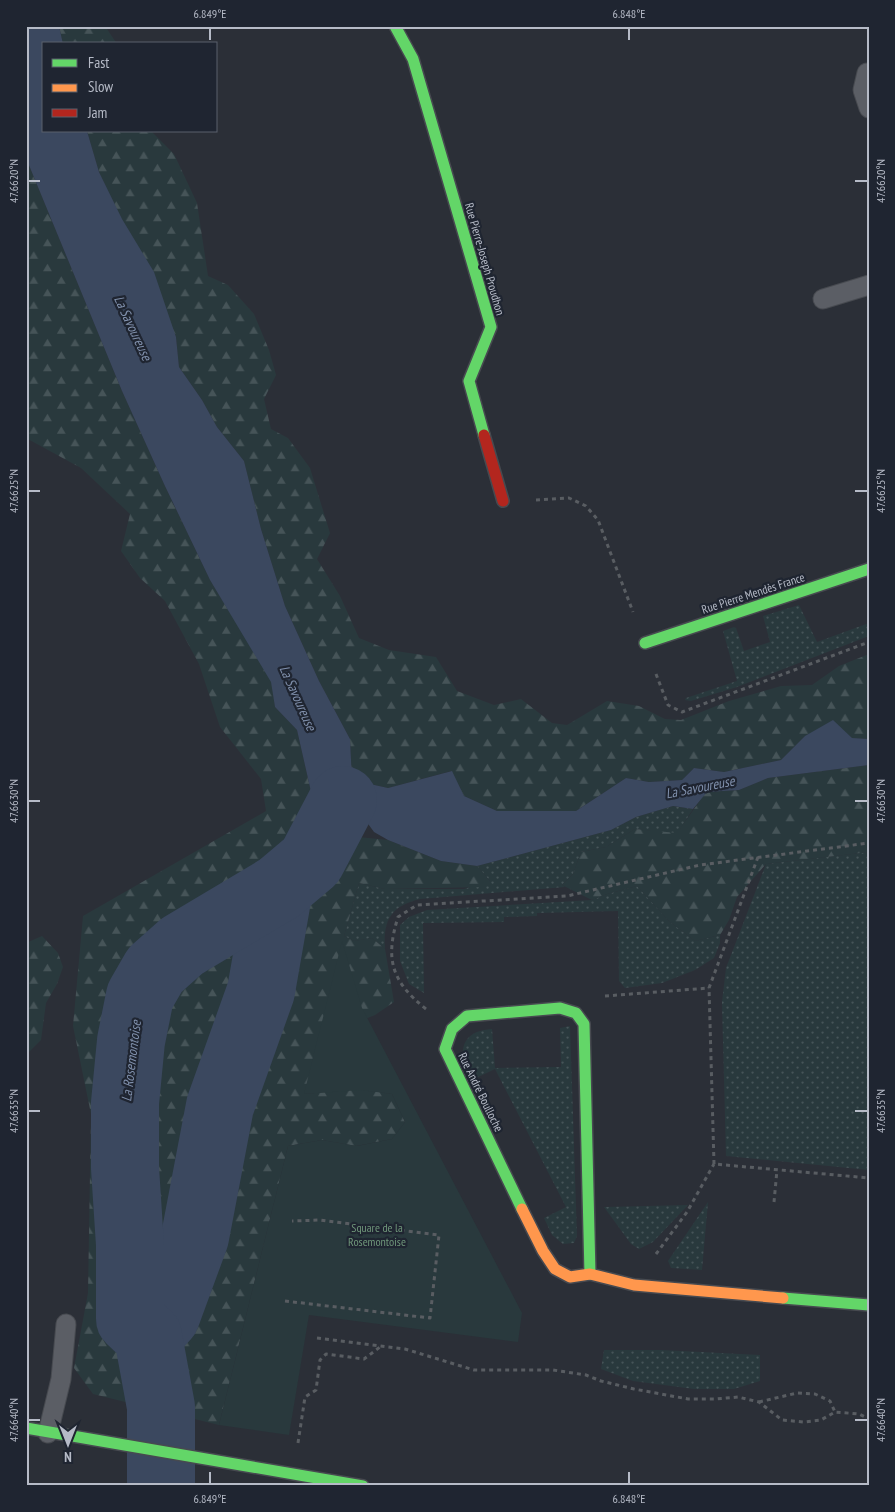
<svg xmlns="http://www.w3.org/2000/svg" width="895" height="1512" font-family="'PT Sans Narrow',sans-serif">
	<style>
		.grass { fill: url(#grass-dots) }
		.forest { fill: url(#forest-firs) }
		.green { fill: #29393d }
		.water { fill: #3b485f }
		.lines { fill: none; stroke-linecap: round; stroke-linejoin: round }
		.river { stroke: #3b485f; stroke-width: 68 }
		.lane-casing { stroke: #474a50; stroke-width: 21 }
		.fast-casing { stroke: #474a50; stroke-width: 14 }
		.slow-casing { stroke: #474a50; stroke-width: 14 }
		.jam-casing { stroke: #474a50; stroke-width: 14 }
		.path { stroke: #595d62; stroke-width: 3; stroke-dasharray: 4 4; stroke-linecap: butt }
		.lane { stroke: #5b5e65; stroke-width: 19 }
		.fast { stroke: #63d668; stroke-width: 11 }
		.slow { stroke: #ff974d; stroke-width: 11 }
		.jam { stroke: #b3261e; stroke-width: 11 }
		.ticks { fill: none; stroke: #b6bbc7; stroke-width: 2 }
		.labels { text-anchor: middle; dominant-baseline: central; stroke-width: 4.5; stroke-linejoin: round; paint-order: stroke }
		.street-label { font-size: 12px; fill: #b6bbc7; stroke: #1f2531 }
		.park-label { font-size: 12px; fill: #6f967a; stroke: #1f2531 }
		.water-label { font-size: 14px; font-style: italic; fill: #8090ac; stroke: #1f2531 }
		.neatline { fill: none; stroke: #b6bbc7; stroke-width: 2 }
		.ticks-label { font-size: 12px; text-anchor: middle; fill: #b6bbc7 }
	</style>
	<defs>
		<pattern id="grass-dots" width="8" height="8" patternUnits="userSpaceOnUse" patternTransform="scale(1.25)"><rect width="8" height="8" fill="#29393d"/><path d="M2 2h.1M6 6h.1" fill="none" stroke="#465458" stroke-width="1.8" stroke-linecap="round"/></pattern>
		<pattern id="forest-firs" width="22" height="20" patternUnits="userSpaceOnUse" patternTransform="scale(1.25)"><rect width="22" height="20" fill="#29393d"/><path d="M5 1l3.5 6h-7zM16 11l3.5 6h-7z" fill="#465458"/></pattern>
	</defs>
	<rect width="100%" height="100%" fill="#2b2f37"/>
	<g class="grass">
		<path d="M 799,605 L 817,642 L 869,623 L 869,636 L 737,687 L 691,701 L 685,700 L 686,698 L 737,681 L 723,631 L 734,627 L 736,628 L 744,651 L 770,642 L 763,616 Z"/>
		<path d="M 673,806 L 693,809 L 677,834 L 635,829 L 606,847 L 581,852 L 573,874 L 562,885 L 565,887 L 420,899 C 391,906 383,920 385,949 L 372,938 L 354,941 L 344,936 L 359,883 L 385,889 L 464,889 L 490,881 L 477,866 L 611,830 L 636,817 Z"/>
		<path d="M 869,852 L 869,1170 L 726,1156 L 722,1002 L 726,968 L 766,864 Z"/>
		<path d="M 637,886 L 669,921 L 695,941 L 720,935 L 720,943 L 714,958 L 695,970 L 662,983 L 625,988 L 619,981 L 618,911 L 537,913 L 537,916 L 504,917 L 504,922 L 423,923 L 424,993 L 409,984 L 400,961 L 400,925 L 409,917 L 427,910 L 592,900 L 607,894 Z"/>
		<path d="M 570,1026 L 577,1236 L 574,1243 L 563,1244 L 552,1235 L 544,1218 L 566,1207 L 495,1069 L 472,1080 C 470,1074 465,1068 464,1062 C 459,1040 472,1030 492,1029 L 495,1068 L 561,1067 L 560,1028 Z"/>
		<path d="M 708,1202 L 702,1270 L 671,1268 L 668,1261 Z"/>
		<path d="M 688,1205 L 653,1242 L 639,1249 L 631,1244 L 604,1207 Z"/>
		<path d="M 604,1350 L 661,1350 L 760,1355 L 760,1381 L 734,1389 L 694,1389 L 633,1381 L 601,1369 Z"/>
	</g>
	<g class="forest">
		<path d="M 59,26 L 105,26 L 117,44 L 63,44 Z"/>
		<path d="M 87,131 L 151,131 L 174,154 L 197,203 L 208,276 L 228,285 L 254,314 L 269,350 L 276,375 L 264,399 L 271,429 L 288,438 L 310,468 L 330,533 L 317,559 L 340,596 L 359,638 L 389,650 L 436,657 L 457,691 L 494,705 L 521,699 L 552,723 L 567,725 L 607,701 L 639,706 L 665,719 L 681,720 L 729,701 L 781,686 L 812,685 L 839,666 L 869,654 L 869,739 L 805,736 L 781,760 L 724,772 L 694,768 L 682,780 L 649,782 L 626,778 L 576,811 L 497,811 L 464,796 L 451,771 L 388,788 L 352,780 L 350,739 L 319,681 L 285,606 L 261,529 L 244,461 L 217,427 L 202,400 L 179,367 L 176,337 L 99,172 Z"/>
		<path d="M 26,158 L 122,391 L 164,484 L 210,580 L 272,682 L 275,707 L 297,730 L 314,805 L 311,840 L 334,855 L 338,835 L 388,840 L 441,861 L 477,866 L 490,881 L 485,887 L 385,889 L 359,883 L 344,936 L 354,941 L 372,938 L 385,949 L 394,1002 L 375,1015 L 338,1030 L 304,1094 L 361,1089 L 392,1094 L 405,1122 L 392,1139 L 356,1146 L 322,1140 L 288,1146 L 219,1425 L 93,1394 L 74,1368 L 88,1293 L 91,1114 L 73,1026 L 83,916 L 266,811 L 261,779 L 220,727 L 199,664 L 165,601 L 140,578 L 121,551 L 130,514 L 81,468 L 26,438 Z"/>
		<path d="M 869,765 L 869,852 L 766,864 L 737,897 L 729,920 L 720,935 L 695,941 L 669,921 L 637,886 L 607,894 L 592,900 L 562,885 L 573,874 L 581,852 L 606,847 L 635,829 L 677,833 L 706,792 L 739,790 L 768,778 Z"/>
		<path d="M 42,936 L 58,953 L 63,967 L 57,984 L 46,1003 L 41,1040 L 26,1055 L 26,943 Z"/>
	</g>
	<path class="green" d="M 342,941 L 362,1008 L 522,1313 L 518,1342 L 309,1315 L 289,1435 L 219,1425 L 288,1146 L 322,1140 L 357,1146 L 392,1139 L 405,1122 L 392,1094 L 361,1090 L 304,1094 Z"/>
	<path class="water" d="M 26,26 L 59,26 L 63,44 L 44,44 L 44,131 L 87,131 L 99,172 L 122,219 L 154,272 L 176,337 L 179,367 L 202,400 L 217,427 L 244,461 L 261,529 L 285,606 L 319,681 L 350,739 L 352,780 L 388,788 L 452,771 L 464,796 L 497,811 L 576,811 L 626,778 L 649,782 L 682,780 L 694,768 L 724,772 L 781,760 L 805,736 L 833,720 L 852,738 L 869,739 L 869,765 L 768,778 L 739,790 L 707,792 L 693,809 L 673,806 L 636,817 L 611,830 L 477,866 L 441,861 L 388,840 L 374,832 L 366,821 C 341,823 339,834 333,856 L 311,840 L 314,805 L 297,730 L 275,707 L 271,682 L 210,580 L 164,484 L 122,391 L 26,158 Z"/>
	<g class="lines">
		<g class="river">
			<path d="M 148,1336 L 166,1316 L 195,1237 L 220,1106 L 261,991 L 279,888"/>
			<path d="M 161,1486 L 161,1407 L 148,1336 L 130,1319 L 130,1245 L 125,1168 L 125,1103 L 131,1041 L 140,996 L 155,970 L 182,946 L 279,888 L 311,861 L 343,800"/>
		</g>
		<g class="lane-casing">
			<g id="lane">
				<path d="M 869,73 L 867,73 L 863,90 L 869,108"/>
				<path d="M 823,299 L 869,285"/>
				<path d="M 48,1433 L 61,1379 L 66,1324"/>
			</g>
		</g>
		<g class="fast-casing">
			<g id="fast">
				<path d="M 395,26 L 413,59 L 491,327 L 469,381 L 484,435"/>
				<path d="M 645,643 L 869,569"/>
				<path d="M 522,1209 L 445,1049 L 452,1029 L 467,1016 L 560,1008 L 576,1013 L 584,1024 L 590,1274"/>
				<path d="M 783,1298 L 869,1305"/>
				<path d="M 26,1428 L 363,1486"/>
			</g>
		</g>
		<g class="slow-casing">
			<path id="slow" d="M 522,1209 L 543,1251 L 555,1269 L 570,1277 L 590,1274 L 634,1285 L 783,1298"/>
		</g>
		<g class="jam-casing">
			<path id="jam" d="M 484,435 L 503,501"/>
		</g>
		<g class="path">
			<path d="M 536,500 L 569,498 L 586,506 L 598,520 L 633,612"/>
			<path d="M 656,674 L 668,705 L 682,712 L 869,642"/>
			<path d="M 758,857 L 709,988 L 714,1164 L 869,1178"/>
			<path d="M 605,996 L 709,988"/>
			<path d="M 426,1009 C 391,981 385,959 398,917 L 417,905 L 567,896 L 700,865 L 869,843"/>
			<path d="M 774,1202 L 777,1170"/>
			<path d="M 656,1254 L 687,1212 L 714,1164"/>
			<path d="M 285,1301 L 430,1318 L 439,1235 L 320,1220 L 292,1221"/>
			<path d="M 317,1338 L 405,1349 L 474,1370 L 553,1370 L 586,1375 L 601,1381 L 634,1389 L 688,1399 L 716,1399 L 738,1397 L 759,1402 L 782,1420 L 804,1422 L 821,1420 L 835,1412 L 859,1414 L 869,1419"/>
			<path d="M 759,1402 L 797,1393 L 815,1394 L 830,1401 L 835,1412"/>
			<path d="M 298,1443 L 305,1397 L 316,1390 L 320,1360 L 326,1354 L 364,1359 L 380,1347"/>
		</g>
		<use href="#lane" class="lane"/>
		<use href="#fast" class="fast"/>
		<use href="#slow" class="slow"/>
		<use href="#jam" class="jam"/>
	</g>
	<path class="ticks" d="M 210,28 L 210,40M 629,28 L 629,40M 28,181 L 40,181M 855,181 L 868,181M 28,491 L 40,491M 855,491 L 868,491M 28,801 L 40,801M 855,801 L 868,801M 28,1111 L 40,1111M 855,1111 L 868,1111M 28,1420 L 40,1420M 855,1420 L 868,1420M 210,1472 L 210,1484M 629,1472 L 629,1484"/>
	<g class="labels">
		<g class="street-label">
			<text transform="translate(485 259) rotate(74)">Rue Pierre-Joseph Proudhon</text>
			<text transform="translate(753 593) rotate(-18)">Rue Pierre Mendès France</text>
			<text transform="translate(481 1092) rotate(64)">Rue André Boulloche</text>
		</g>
		<g class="park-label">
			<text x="377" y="1227">Square de la<tspan x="377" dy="14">Rosemontoise</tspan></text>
		</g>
		<g class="water-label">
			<text transform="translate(133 328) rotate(65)">La Savoureuse</text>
			<text transform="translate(298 698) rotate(66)">La Savoureuse</text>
			<text transform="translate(700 787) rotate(-11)">La Savoureuse</text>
			<text transform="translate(131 1061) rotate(-83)">La Rosemontoise</text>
		</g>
	</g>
	<rect width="895" height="1512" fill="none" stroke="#1f2531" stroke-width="55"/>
	<rect x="42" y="42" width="175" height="90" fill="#1f2531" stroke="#5b616d"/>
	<rect x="52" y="59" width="25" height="8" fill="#63d668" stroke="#5b616d"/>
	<text x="88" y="68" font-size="15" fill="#b6bbc7">Fast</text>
	<rect x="52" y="84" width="25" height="8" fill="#ff974d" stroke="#5b616d"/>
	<text x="88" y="92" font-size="15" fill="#b6bbc7">Slow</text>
	<rect x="52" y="109" width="25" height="8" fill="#b3261e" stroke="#5b616d"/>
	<text x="88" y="118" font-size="15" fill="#b6bbc7">Jam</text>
	<g transform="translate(68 1444) rotate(180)" stroke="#1f2531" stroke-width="4" paint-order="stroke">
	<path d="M0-4L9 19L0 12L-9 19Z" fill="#b6bbc7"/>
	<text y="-8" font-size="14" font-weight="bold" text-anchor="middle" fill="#b6bbc7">N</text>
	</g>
	<rect x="28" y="28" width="840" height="1456" class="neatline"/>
	<g class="ticks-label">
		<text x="210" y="18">6.849°E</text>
		<text x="629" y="18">6.848°E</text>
		<text transform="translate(881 181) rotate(-90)" y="4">47.6620°N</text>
		<text transform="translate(14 181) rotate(-90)" y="4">47.6620°N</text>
		<text transform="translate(881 491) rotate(-90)" y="4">47.6625°N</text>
		<text transform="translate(14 491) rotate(-90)" y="4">47.6625°N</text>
		<text transform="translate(14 801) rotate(-90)" y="4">47.6630°N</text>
		<text transform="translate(881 801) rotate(-90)" y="4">47.6630°N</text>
		<text transform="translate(14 1111) rotate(-90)" y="4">47.6635°N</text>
		<text transform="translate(881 1111) rotate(-90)" y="4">47.6635°N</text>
		<text transform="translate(881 1420) rotate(-90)" y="4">47.6640°N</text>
		<text transform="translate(14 1420) rotate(-90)" y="4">47.6640°N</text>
		<text x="210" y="1503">6.849°E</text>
		<text x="629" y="1503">6.848°E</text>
	</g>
</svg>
